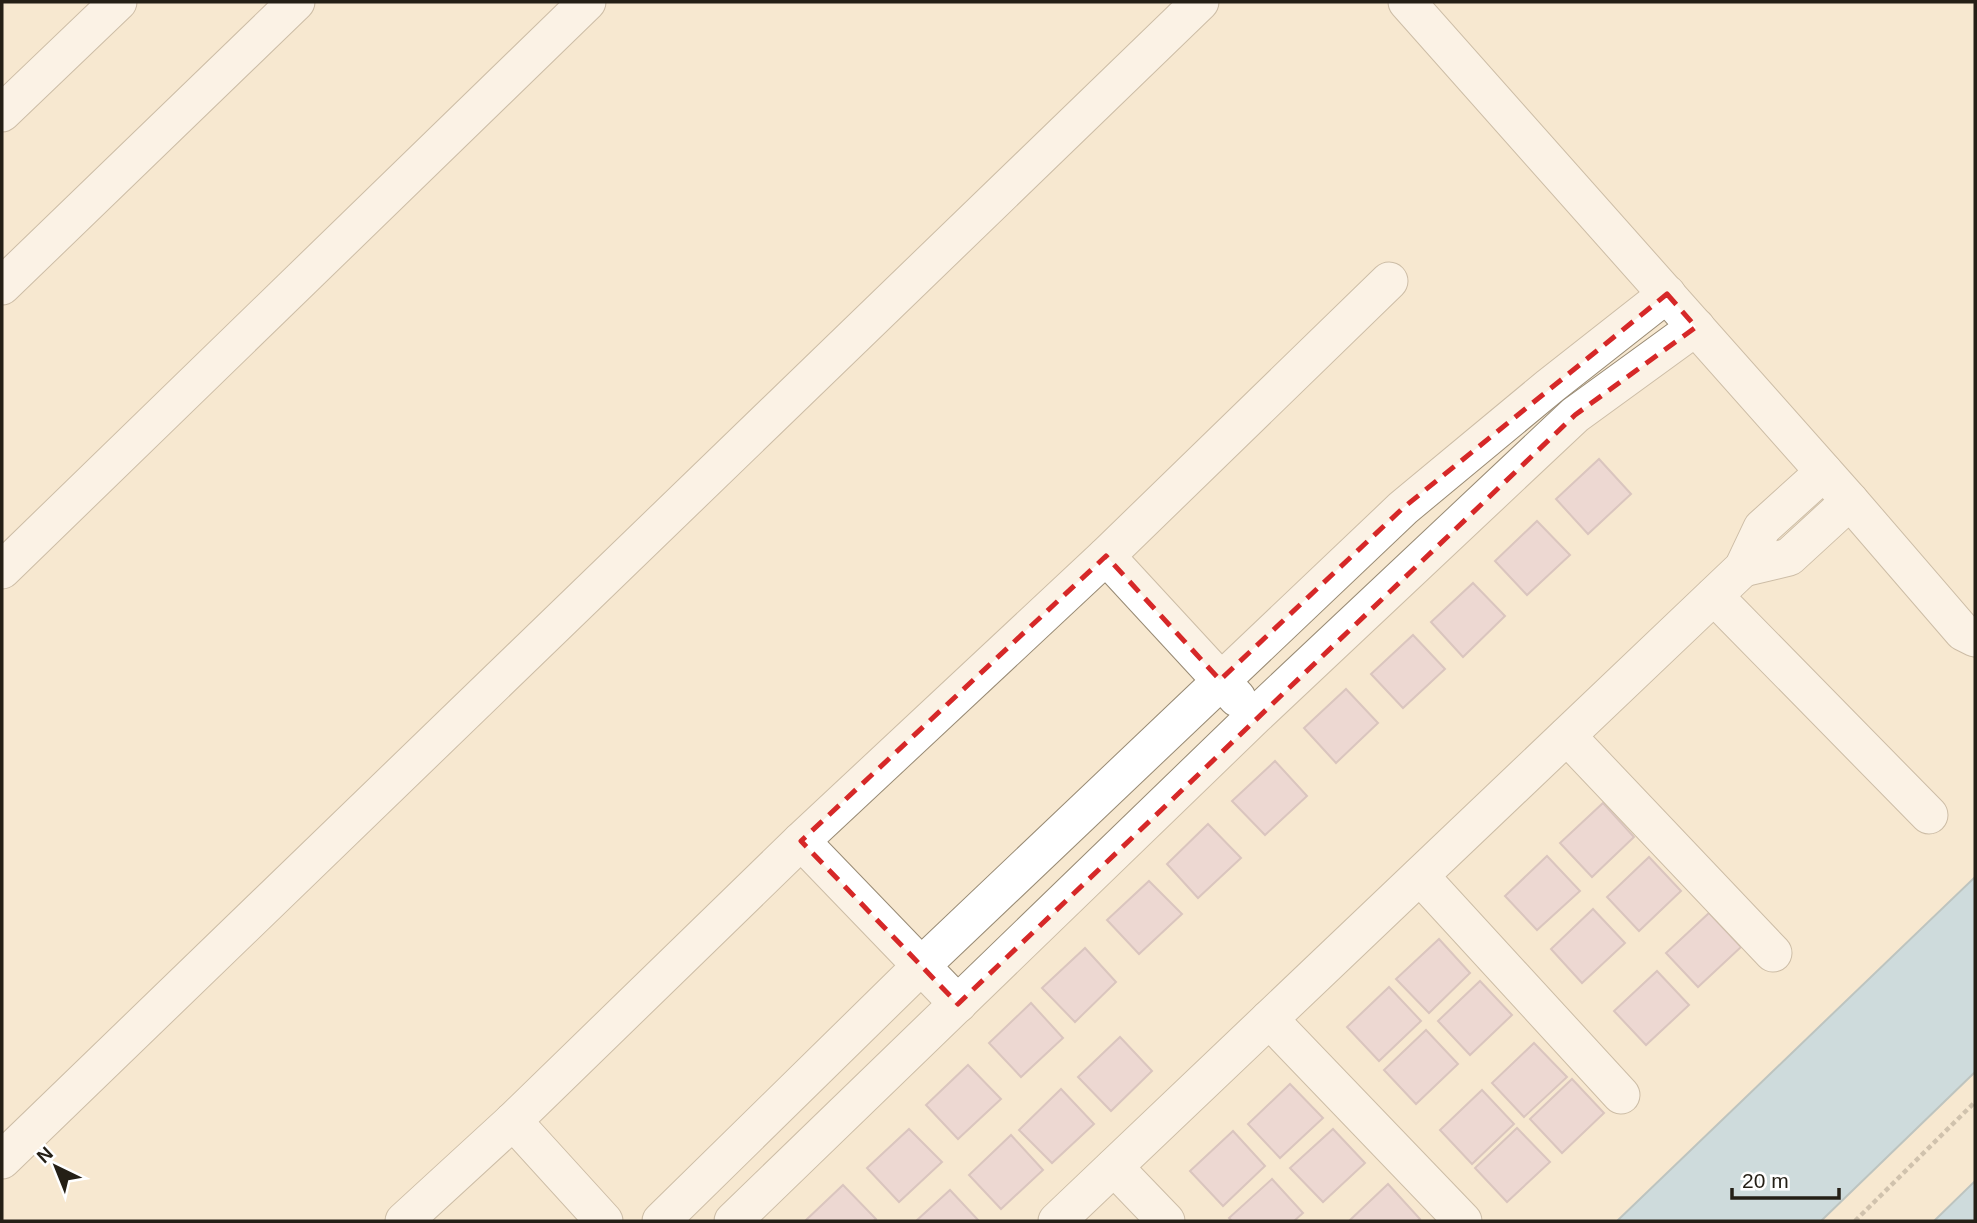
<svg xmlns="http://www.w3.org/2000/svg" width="1977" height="1223" font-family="Helvetica,sans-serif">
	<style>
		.water { fill: #9bcdec; stroke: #7799ac; stroke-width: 2 }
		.building { fill: #e1c6d5; stroke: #b59ba9; stroke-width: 2 }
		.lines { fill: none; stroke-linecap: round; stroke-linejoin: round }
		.minor-casing { stroke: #988a74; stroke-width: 39 }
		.path { stroke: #a09583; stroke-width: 4.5; stroke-dasharray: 5 3.5; stroke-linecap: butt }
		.minor { stroke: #fff; stroke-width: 37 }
		.marked { fill: none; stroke: #d62828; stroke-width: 5; stroke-dasharray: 14 9; stroke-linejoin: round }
	</style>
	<rect width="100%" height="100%" fill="#f7e8d0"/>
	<g class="water">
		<path d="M 1975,877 L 1975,1072 L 1821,1221 L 1617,1221 Z"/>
		<path d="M 1975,1181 L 1975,1221 L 1934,1221 Z"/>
	</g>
	<g class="building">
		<path d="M 1599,459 L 1631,494 L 1588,534 L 1556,499 Z"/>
		<path d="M 1537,521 L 1570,555 L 1527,595 L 1495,561 Z"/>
		<path d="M 1473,583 L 1505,616 L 1463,657 L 1431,622 Z"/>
		<path d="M 1413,635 L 1445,669 L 1403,708 L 1371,674 Z"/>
		<path d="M 1346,689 L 1378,723 L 1336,763 L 1304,728 Z"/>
		<path d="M 1275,761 L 1307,796 L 1265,835 L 1232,801 Z"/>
		<path d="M 1603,803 L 1634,837 L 1592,877 L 1560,843 Z"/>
		<path d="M 1208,824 L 1241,858 L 1198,898 L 1167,864 Z"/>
		<path d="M 1547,856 L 1580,891 L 1537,930 L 1505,896 Z"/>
		<path d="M 1649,857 L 1681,891 L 1639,931 L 1607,897 Z"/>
		<path d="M 1149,881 L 1182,914 L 1139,954 L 1107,920 Z"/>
		<path d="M 1593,909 L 1625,943 L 1582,983 L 1551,949 Z"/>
		<path d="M 1709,913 L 1741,947 L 1698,987 L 1666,953 Z"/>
		<path d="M 1439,939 L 1470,973 L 1429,1013 L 1396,979 Z"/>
		<path d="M 1085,948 L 1116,982 L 1075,1022 L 1042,988 Z"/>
		<path d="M 1657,971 L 1689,1005 L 1646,1045 L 1614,1011 Z"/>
		<path d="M 1480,981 L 1512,1015 L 1470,1055 L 1438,1021 Z"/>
		<path d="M 1389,987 L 1421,1021 L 1379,1061 L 1347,1027 Z"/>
		<path d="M 1031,1003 L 1063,1038 L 1021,1077 L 989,1043 Z"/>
		<path d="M 1426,1030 L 1458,1064 L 1416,1104 L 1384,1070 Z"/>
		<path d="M 1120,1037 L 1152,1071 L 1111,1111 L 1078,1077 Z"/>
		<path d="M 1534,1043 L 1567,1077 L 1524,1117 L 1492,1083 Z"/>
		<path d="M 968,1065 L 1001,1099 L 958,1139 L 926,1105 Z"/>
		<path d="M 1572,1079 L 1604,1113 L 1562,1153 L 1530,1119 Z"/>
		<path d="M 1290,1084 L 1323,1118 L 1280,1158 L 1248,1124 Z"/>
		<path d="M 1061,1089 L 1094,1124 L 1052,1163 L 1019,1130 Z"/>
		<path d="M 1482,1090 L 1514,1124 L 1472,1164 L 1440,1130 Z"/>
		<path d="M 1517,1128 L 1550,1162 L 1507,1202 L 1475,1168 Z"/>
		<path d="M 909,1129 L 942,1162 L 899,1202 L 867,1168 Z"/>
		<path d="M 1333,1129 L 1365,1163 L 1323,1202 L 1290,1168 Z"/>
		<path d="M 1233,1131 L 1265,1166 L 1223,1206 L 1190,1171 Z"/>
		<path d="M 1011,1135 L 1043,1170 L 1001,1209 L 969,1175 Z"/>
		<path d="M 1272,1179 L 1303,1213 L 1294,1221 L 1232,1221 L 1229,1218 Z"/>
		<path d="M 1388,1184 L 1420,1219 L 1417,1221 L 1349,1221 Z"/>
		<path d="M 843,1185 L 876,1219 L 873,1221 L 805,1221 Z"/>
		<path d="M 950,1190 L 979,1221 L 916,1221 Z"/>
	</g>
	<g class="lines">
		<g class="minor-casing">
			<g id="minor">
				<path d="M 1407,2 L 1850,501 L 1963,632 L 1975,638"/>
				<path d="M 2,113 L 118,2"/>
				<path d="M 2,286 L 296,2"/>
				<path d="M 1106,556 L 1237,698"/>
				<path d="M 1743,568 L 1789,557 L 1850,501"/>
				<path d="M 2,570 L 587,2"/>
				<path d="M 1714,596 L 1929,815"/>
				<path d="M 1567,736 L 1773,953"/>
				<path d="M 801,841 L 958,1004"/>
				<path d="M 1420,876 L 1621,1095"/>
				<path d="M 1269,1019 L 1463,1221"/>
				<path d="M 513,1121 L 604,1221"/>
				<path d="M 2,1160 L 1200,2"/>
				<path d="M 1114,1167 L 1166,1221"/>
				<path d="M 404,1221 L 513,1121 L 801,841 L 1106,556 L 1389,281"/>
				<path d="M 661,1221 L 921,966 L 1403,508 L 1550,386 L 1667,294"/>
				<path d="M 733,1221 L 1255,716 L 1575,415 L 1696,327"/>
				<path d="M 1057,1221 L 1743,568 L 1762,528 L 1824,472"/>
			</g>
		</g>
		<path class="path" d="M 1855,1221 L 1975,1102"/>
		<use href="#minor" class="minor"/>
	</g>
	<path d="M0 0H1977V1223H0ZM 1667,294 L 1696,327 L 1575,415 L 958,1004 L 801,841 L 1106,556 L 1220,680 L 1403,508 Z" fill="#f7e8d0" fill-opacity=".55" fill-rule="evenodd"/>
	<path class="marked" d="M 1667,294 L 1696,327 L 1575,415 L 958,1004 L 801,841 L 1106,556 L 1220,680 L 1403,508 Z"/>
	<rect width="1977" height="1223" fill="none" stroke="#241f16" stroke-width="7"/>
	<g transform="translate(56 1167) rotate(317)" stroke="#ffffff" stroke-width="5" paint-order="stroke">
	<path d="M0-5L12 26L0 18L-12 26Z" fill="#241f16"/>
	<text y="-10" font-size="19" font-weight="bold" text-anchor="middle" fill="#241f16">N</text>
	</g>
	<path d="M1732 1188v10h107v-10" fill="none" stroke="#241f16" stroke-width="3.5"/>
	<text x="1742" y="1188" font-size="21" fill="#241f16" stroke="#ffffff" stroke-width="5" paint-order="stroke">20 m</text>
</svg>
